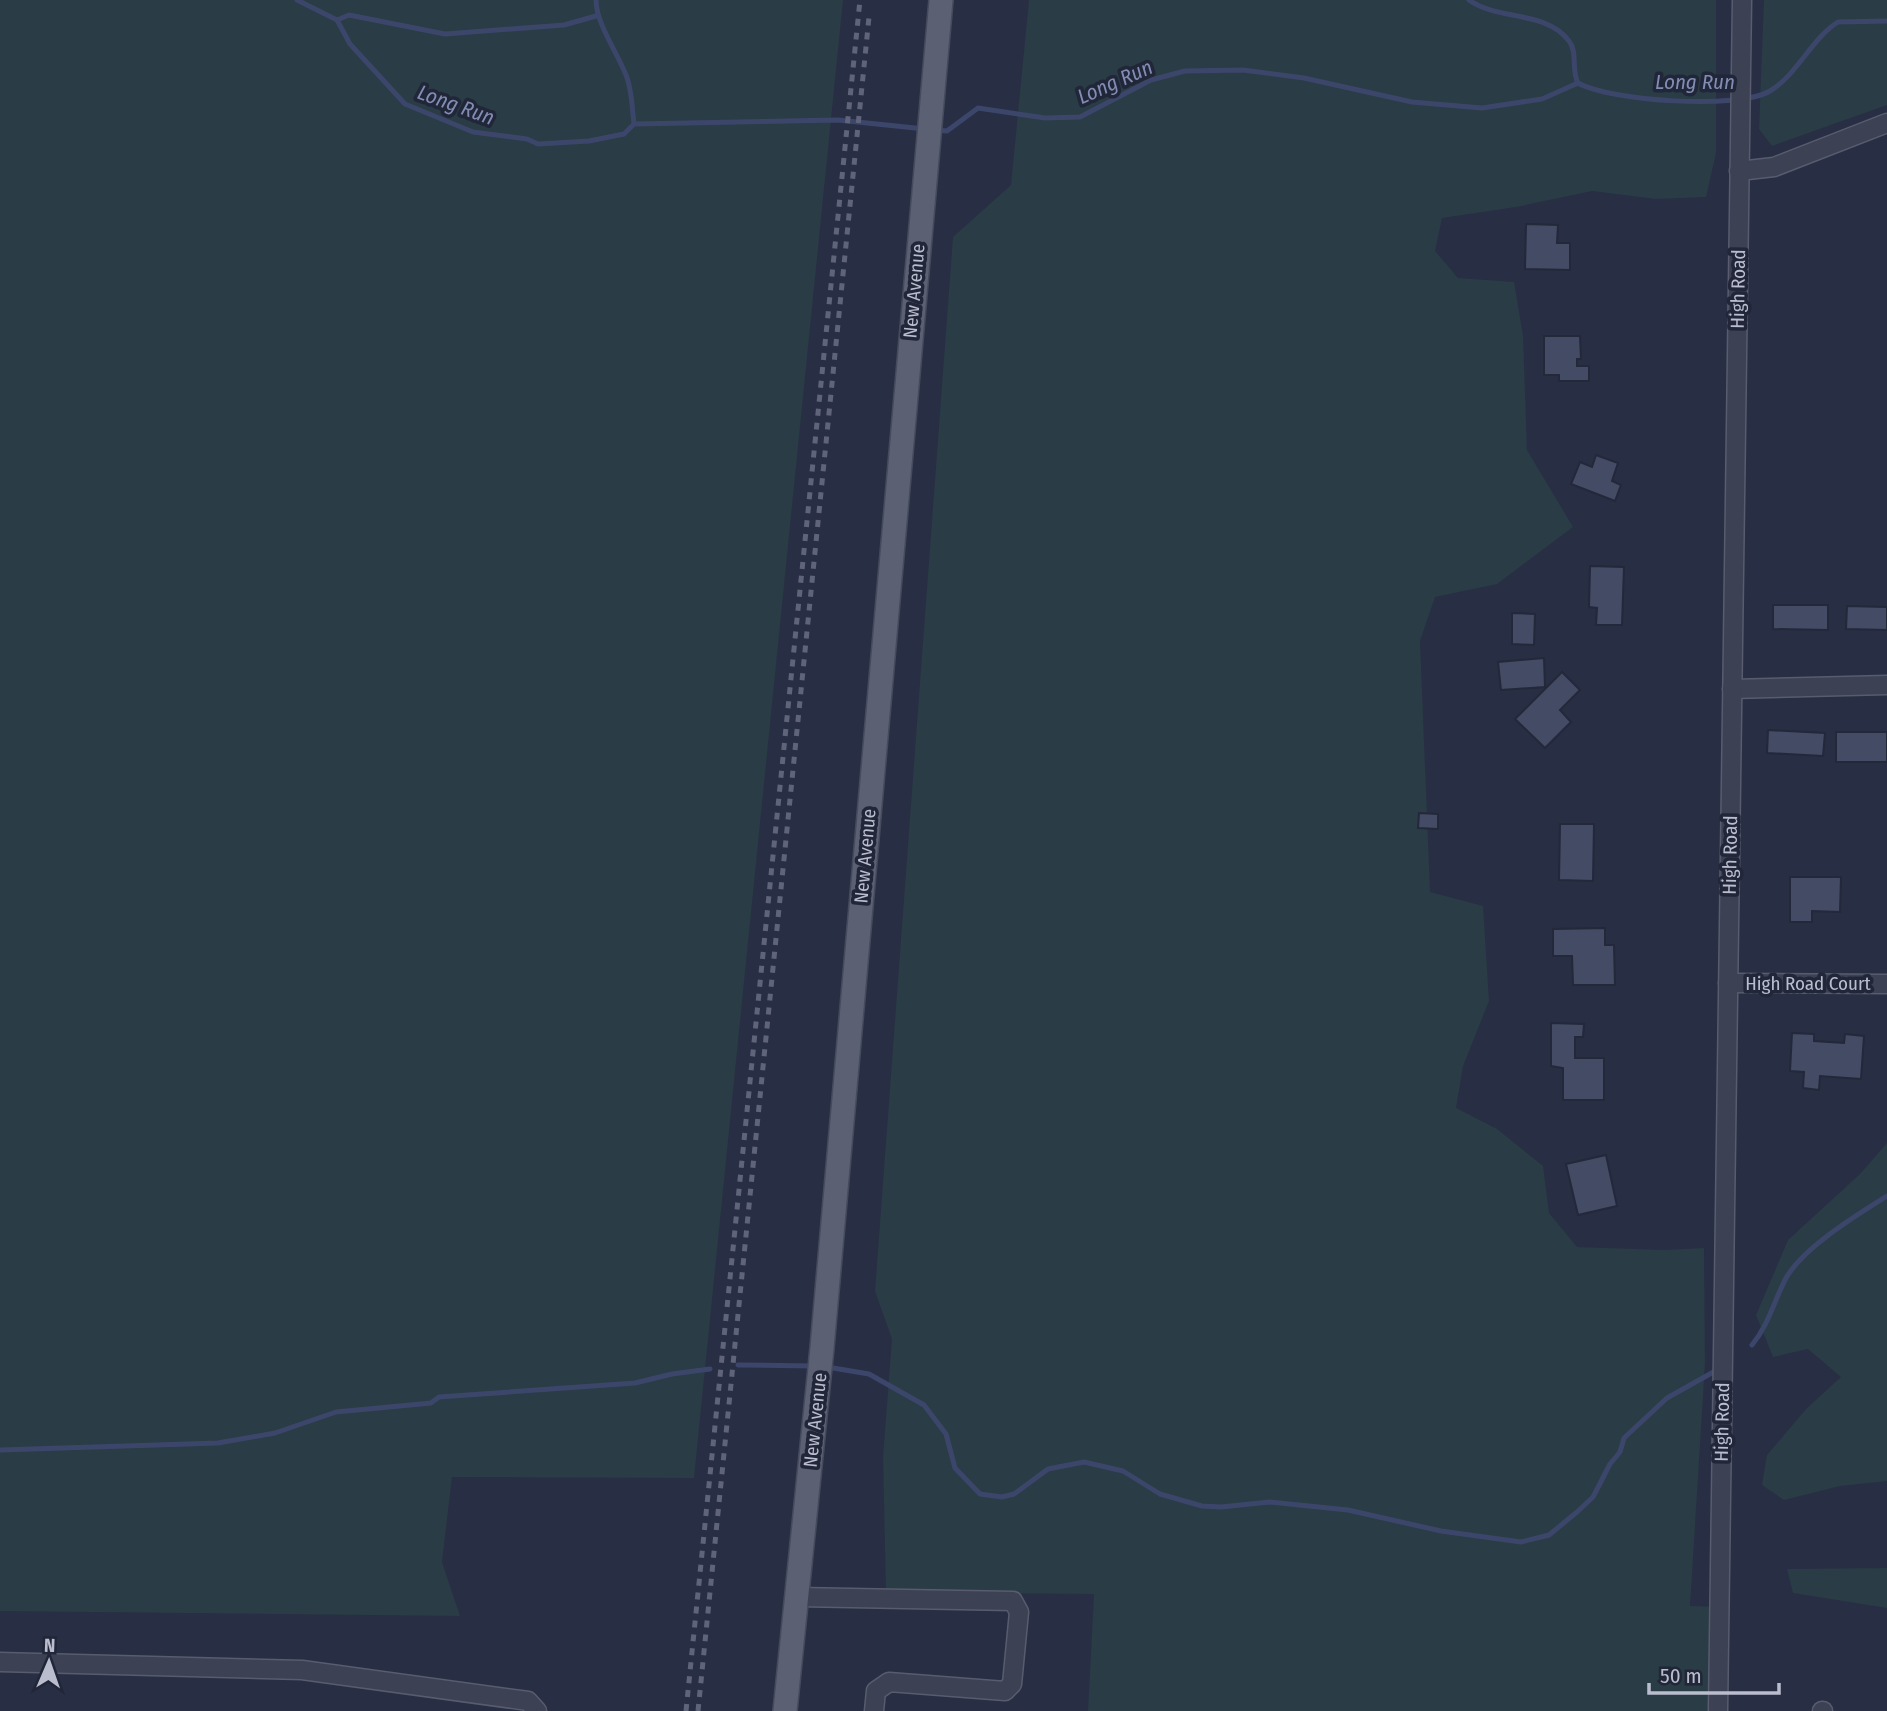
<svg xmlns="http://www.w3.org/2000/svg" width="1887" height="1711" font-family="'Fira Sans Condensed',sans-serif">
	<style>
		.green { fill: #2a3c45 }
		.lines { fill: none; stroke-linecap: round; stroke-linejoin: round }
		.stream { stroke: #3c466b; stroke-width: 5 }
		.building { fill: #444b64; stroke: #23283b; stroke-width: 2 }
		.minor-casing { stroke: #585c6e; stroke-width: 21 }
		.major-casing { stroke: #464a5d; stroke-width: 26 }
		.minor { stroke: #3c4154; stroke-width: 18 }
		.major { stroke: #5b6073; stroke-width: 23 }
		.rail { stroke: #5f647a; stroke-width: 5; stroke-dasharray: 7 7; stroke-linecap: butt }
		.labels { text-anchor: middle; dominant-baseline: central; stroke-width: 7; stroke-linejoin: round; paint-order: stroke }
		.street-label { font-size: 19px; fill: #babdcd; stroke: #212639 }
		.water-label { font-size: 21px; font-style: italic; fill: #828db3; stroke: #212639 }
	</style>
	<rect width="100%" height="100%" fill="#282e44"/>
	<g class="green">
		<path d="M 0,0 L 843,0 L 694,1478 L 452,1477 L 442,1562 L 460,1616 L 0,1611 Z"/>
		<path d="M 1029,0 L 1716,0 L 1716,153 L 1706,197 L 1656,199 L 1592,191 L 1516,207 L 1442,218 L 1435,251 L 1458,278 L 1514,282 L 1523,336 L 1527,450 L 1573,527 L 1497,584 L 1435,597 L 1420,641 L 1430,892 L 1483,906 L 1489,1001 L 1463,1066 L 1456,1108 L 1497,1129 L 1543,1166 L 1549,1213 L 1577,1247 L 1664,1250 L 1704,1248 L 1705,1363 L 1690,1606 L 1720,1607 L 1718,1711 L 1088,1711 L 1094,1594 L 886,1592 L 883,1457 L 892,1339 L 875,1291 L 953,237 L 1011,185 Z"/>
		<path d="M 1764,0 L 1887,0 L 1887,105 L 1772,146 L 1759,129 Z"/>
		<path d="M 1887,1143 L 1887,1481 L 1840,1486 L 1784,1500 L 1762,1485 L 1767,1455 L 1807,1408 L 1841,1377 L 1808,1349 L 1773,1357 L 1756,1315 L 1788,1240 L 1860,1174 Z"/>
		<path d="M 1887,1568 L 1887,1608 L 1793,1593 L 1787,1569 Z"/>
	</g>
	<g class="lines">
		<g class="stream">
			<path d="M 297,0 L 337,20 L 350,44 L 405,104 L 473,132 L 527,139 L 538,144 L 589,141 L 624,134 L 634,124 L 838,120 L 925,129"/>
			<path d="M 596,0 C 596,23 617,52 626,75 C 632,89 632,109 634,124"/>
			<path d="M 1469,0 C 1498,21 1546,10 1569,41 C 1578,52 1571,71 1578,83"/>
			<path d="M 337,20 L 349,15 L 445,34 L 564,25 L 596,16"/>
			<path d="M 1578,83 C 1610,101 1738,110 1770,91 C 1798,74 1811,39 1838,22 L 1887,21"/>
			<path d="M 935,130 L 947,131 L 978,108 L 1045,118 L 1080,117 L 1151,80 L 1185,71 L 1243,70 L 1304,78 L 1412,102 L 1482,108 L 1542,99 L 1578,83"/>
			<path d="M 1752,1345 C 1769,1324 1774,1301 1786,1278 C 1804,1247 1857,1215 1887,1196"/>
			<path d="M 738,1365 L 814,1366"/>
			<path d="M 827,1367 L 869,1374 L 924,1405 L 946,1434 L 955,1468 L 980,1494 L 1002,1497 L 1014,1494 L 1048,1469 L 1084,1462 L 1123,1471 L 1160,1494 L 1202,1506 L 1221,1507 L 1269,1502 L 1348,1510 L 1441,1531 L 1521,1542 L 1549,1535 L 1577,1512 L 1593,1497 L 1610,1464 L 1620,1452 L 1624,1438 L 1667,1398 L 1717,1370"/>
			<path d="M 0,1450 L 218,1443 L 275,1433 L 336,1412 L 431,1403 L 439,1397 L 635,1383 L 672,1374 L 710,1369"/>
		</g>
	</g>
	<g class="building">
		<path d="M 1526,224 L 1558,225 L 1557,243 L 1570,243 L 1570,270 L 1525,269 Z"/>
		<path d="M 1544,336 L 1580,336 L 1581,359 L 1577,359 L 1577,366 L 1589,366 L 1589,381 L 1559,381 L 1559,375 L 1544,375 Z"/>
		<path d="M 1596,455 L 1618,463 L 1612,481 L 1621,485 L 1615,501 L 1571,484 L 1580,462 L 1592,467 Z"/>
		<path d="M 1590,566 L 1624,567 L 1622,625 L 1596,625 L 1597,608 L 1589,607 Z"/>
		<path d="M 1773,605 L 1828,605 L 1828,630 L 1773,629 Z"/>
		<path d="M 1847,606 L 1887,607 L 1887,630 L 1846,629 Z"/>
		<path d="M 1512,613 L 1535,614 L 1534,645 L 1512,644 Z"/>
		<path d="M 1544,658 L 1545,687 L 1501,690 L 1498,662 Z"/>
		<path d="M 1562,672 L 1580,690 L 1560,710 L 1571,722 L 1545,748 L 1515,719 Z"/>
		<path d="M 1768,730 L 1825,733 L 1823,756 L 1767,753 Z"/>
		<rect x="1836" y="732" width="51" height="30"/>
		<path d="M 1419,813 L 1438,814 L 1438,829 L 1418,828 Z"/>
		<path d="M 1560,824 L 1594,824 L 1593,881 L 1559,880 Z"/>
		<path d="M 1790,877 L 1841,877 L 1840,912 L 1812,911 L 1812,922 L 1790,922 Z"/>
		<path d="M 1605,928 L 1605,945 L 1614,945 L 1615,985 L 1573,985 L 1572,956 L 1553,956 L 1553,929 Z"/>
		<path d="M 1551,1023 L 1584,1024 L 1583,1037 L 1575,1037 L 1575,1058 L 1604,1058 L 1604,1100 L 1563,1100 L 1563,1068 L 1551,1066 Z"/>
		<path d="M 1792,1033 L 1814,1034 L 1814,1041 L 1844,1043 L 1845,1034 L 1864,1036 L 1861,1079 L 1820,1076 L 1819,1090 L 1803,1088 L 1804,1072 L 1790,1071 Z"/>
		<path d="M 1606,1155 L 1617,1206 L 1578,1215 L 1566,1164 Z"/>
	</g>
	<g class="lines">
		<g class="minor-casing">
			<g id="minor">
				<path d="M 1739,171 L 1774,167 L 1887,123"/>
				<path d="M 1732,689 L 1887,685"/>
				<path d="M 1728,983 L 1887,984"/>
				<path d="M 797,1597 L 1013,1601 L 1019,1612 L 1012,1684 L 1005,1691 L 889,1682 L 876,1691 L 874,1711"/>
				<path d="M 0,1662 L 302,1670 L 528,1701 L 537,1711"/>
				<path d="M 1718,1711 L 1742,0"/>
				<path d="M 1822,1711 L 1823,1711"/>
			</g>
		</g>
		<g class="major-casing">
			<path id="major" d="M 785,1711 L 822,1348 L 941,0"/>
		</g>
		<use href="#minor" class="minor"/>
		<use href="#major" class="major"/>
		<g class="rail">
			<path d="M 686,1711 L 860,0"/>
			<path d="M 698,1711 L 869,17"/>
		</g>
	</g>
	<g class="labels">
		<g class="street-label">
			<text transform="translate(1738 289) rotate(-89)">High Road</text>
			<text transform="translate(914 291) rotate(-85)">New Avenue</text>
			<text transform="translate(1730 855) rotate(-89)">High Road</text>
			<text transform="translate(865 856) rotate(-85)">New Avenue</text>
			<text x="1808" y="983">High Road Court</text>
			<text transform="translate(815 1420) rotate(-84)">New Avenue</text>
			<text transform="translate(1722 1422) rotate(-89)">High Road</text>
		</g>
		<g class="water-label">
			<text transform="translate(1115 82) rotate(-24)">Long Run</text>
			<text x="1695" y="82">Long Run</text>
			<text transform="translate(456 105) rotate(20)">Long Run</text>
		</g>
	</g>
	<g transform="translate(49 1662) rotate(2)" stroke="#212639" stroke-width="5" paint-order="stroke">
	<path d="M0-5L12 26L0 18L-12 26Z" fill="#babdcd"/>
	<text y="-10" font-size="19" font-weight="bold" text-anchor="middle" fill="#babdcd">N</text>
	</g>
	<path d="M1649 1683v10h130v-10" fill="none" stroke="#babdcd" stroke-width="3.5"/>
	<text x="1660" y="1683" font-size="21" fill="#babdcd" stroke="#212639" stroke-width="5" paint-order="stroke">50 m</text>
</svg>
